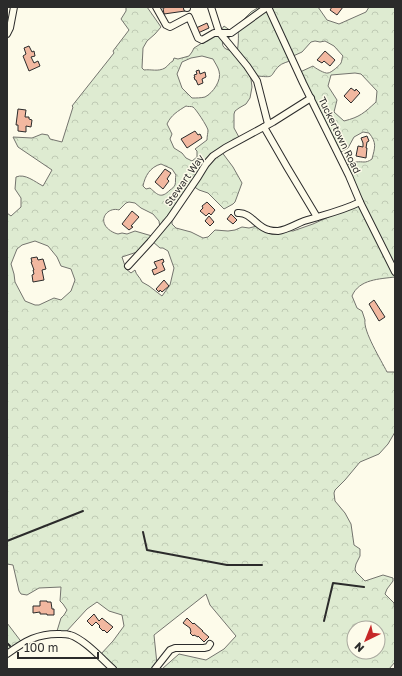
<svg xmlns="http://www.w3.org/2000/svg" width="402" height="676" font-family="'Golos Text',sans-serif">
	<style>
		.forest { fill: url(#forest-crowns); stroke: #74746e; fill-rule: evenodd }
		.building { fill: #f2b8a0; stroke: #2b2b2b }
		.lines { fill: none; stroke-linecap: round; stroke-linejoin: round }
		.minor-casing { stroke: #2b2b2b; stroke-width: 8 }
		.minor { stroke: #fdfbea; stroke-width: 6 }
		.wall { stroke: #2b2b2b; stroke-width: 2 }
		.labels { text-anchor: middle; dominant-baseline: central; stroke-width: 3; stroke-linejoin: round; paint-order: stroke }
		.street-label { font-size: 10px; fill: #2b2b2b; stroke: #fdfbea }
	</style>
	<defs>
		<pattern id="forest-crowns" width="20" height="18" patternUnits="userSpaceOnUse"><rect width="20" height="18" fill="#deebd1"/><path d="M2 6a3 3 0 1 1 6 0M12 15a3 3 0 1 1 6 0" fill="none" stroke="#bfcab4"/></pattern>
	</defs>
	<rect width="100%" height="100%" fill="#fdfbea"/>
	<g class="forest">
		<path d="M 126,7 L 147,7 L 161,27 L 155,34 L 147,41 L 143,48 L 142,68 L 144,70 C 151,69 158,72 165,68 C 169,65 169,63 173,61 L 174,58 L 178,59 L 189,56 L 192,52 L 194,48 L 202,43 L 204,36 L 219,33 L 224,26 L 231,31 L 230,37 L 223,39 C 220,50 229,50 237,52 C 238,49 239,35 238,32 L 240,27 L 240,23 L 251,12 L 259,7 L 318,7 L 327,20 L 339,24 L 366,12 L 369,7 L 395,7 L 395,277 C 380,279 359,279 352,296 L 357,308 L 362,311 L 365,320 C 363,331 381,360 387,372 L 395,372 L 395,432 L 388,444 L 379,454 L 360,462 L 345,480 L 335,490 L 334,493 L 335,501 L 345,513 L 351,524 L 354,545 L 360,549 L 360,556 L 356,564 L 355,569 L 356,572 L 365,581 L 383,575 L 393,578 L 393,581 L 387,589 L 385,594 L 394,603 L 395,615 L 395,662 L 389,669 L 162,669 L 179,654 L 206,660 L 224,649 L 236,636 L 210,605 L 206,594 L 154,635 L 157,664 L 153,669 L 114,669 L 100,655 L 113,641 L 124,626 L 122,615 L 109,611 L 97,602 L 87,609 L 65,633 L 57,631 L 61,618 L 64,615 L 67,610 L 63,604 L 60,601 L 61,587 L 39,588 L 27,595 L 21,594 L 19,591 L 13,565 L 7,564 L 7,213 L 11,216 L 21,207 L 21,198 L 15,189 L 16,177 C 25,173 35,182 43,186 L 52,170 L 18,147 L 13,137 L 32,138 L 42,134 L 48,135 L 50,139 L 62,142 L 73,107 L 72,106 L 114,53 L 113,51 L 129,30 L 121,19 L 126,11 ZM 315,41 L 320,42 L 325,41 L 334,46 L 343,56 C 342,57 342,61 341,63 C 340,65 331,73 328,73 C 325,74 315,68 313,66 L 298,73 L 337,154 L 348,148 L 354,137 L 363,132 L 369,133 C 377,143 375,147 372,159 C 365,164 363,161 356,162 C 352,162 348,165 344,167 L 359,203 L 313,224 L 293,231 L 271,228 L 259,223 L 257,226 L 249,228 L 242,227 L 235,230 L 228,231 L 215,230 L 208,237 L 203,238 L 191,232 L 176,228 L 172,224 L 172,219 L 193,186 L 199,190 L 208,193 L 224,209 L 233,204 L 235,202 L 242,183 L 233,167 L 221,151 L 240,139 L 234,128 L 234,114 L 235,111 L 239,108 L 246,104 L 250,98 L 252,87 L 251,79 L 248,71 L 251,68 L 258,76 C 276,78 269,76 279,66 C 282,63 288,62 292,60 L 291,57 L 302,52 L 311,42 ZM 202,56 L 213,59 C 215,63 218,67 219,71 C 222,80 213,93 205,97 C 201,98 196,98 192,98 L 182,88 L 177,74 L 182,62 L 191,58 ZM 355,73 L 361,74 L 377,91 L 376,102 C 364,113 360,117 344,121 L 334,112 L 337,100 L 328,86 L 331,75 ZM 186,106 C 188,107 191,106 193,107 C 196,109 207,126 208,130 C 208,133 207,136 207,140 L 195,149 L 197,151 L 197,157 L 192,161 L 186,158 L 182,153 L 174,148 L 170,139 L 172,134 L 167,124 C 171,115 178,111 186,106 ZM 161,164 L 172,169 L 176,175 C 175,178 176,182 175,185 C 173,188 173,188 170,190 C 161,199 158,195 150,188 L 146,189 L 143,186 C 145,176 150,167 161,164 ZM 129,202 L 135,203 L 141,208 L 153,214 L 159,221 L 160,228 L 152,236 L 135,231 L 127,234 L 122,233 L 118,234 C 113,233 107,229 105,225 C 100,216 110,207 119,210 L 126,203 ZM 35,241 L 48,246 L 57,257 L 61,266 L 71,269 L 75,280 L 71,291 L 61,300 L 54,298 L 39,305 L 35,305 L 25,301 L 15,282 L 14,274 L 11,264 L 17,249 L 22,245 ZM 152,241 L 160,248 L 163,248 L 168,251 L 174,268 L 170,285 L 162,296 L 149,286 L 142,282 C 140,277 136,275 135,270 L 131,273 L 126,269 L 122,257 L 143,250 ZM 354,628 L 378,628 L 378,652 L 354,652 Z"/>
		<path d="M 7,623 L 23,644 L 7,655 Z"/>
	</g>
	<g class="building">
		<path d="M 168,7 L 185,7 L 185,11 L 164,14 L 163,8 Z"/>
		<path d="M 332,7 L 343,7 L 337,15 L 330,10 Z"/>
		<path d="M 207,23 L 209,28 L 198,33 L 196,28 Z"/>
		<path d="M 29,46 L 32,52 L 34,51 L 35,56 L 31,57 L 34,63 L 38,61 L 40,66 L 29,71 L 23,56 L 26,54 L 24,48 Z"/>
		<path d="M 325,51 L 335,60 L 330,66 L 324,61 L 322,63 L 317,60 Z"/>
		<path d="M 199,70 L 200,74 L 205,72 L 206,77 L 202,79 L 203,83 L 198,85 L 196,80 L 195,80 L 194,77 L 195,77 L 194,75 L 197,74 L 196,71 Z"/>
		<path d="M 351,88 L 355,91 L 356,89 L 360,93 L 351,103 L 344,96 Z"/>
		<path d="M 18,109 L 26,110 L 25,117 L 29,117 L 29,119 L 32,120 L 31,127 L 26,126 L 26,132 L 18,131 L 18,125 L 16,125 Z"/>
		<path d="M 195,131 L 198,135 L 200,134 L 202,138 L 187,148 L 181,139 Z"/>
		<path d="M 367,136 L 369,141 L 367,142 L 366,148 L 367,148 L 366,158 L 356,156 L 358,146 L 363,147 L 363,143 L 361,138 Z"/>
		<path d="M 165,169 L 171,173 L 167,179 L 169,181 L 163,189 L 155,182 Z"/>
		<path d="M 207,202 L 215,210 L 211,215 L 209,213 L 206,216 L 200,211 L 203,208 L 202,206 Z"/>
		<path d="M 132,211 L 139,217 L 131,226 L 133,227 L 129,230 L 122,224 Z"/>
		<path d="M 231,214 L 237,220 L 233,224 L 227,219 Z"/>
		<path d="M 209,216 L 214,222 L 210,226 L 205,221 Z"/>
		<path d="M 37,257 L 38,260 L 43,259 L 46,269 L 42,270 L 44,280 L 33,282 L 32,275 L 34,274 L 33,270 L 34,270 L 31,262 L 32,262 L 31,258 Z"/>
		<path d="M 163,259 L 164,262 L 162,263 L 165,270 L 154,275 L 152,270 L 157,268 L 154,262 Z"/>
		<path d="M 164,280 L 169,286 L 162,292 L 160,290 L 159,292 L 156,289 Z"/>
		<path d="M 374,300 L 385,317 L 379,321 L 369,304 Z"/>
		<path d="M 40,601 L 47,601 L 47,602 L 51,602 L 52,609 L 54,609 L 54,615 L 47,615 L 47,614 L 40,614 L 40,612 L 33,613 L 33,606 L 40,606 Z"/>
		<path d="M 94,614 L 99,621 L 102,618 L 113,627 L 107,633 L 104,630 L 103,631 L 99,627 L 100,626 L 96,622 L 92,626 L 87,621 Z"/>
		<path d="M 187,618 L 193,624 L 194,623 L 203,631 L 202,631 L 209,637 L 204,642 L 198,636 L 198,637 L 194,635 L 193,636 L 190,633 L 191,632 L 190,628 L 183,623 Z"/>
	</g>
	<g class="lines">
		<g class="minor-casing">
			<g id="minor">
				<path d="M 156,7 L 166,25 L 170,27 L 189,17 L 198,38 L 202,40 L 214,33 L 231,33 L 267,7"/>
				<path d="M 187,7 L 187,8"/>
				<path d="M 211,7 L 219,32 L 247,66 L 257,81 L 268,124"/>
				<path d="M 268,7 L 303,83 L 349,176 L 360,202 L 395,272"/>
				<path d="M 7,34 L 10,28 L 14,7"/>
				<path d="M 264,127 L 287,167 L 317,217"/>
				<path d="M 238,213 C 251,212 257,228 269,230 C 272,231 275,231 278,231 C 287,230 296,224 304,221 C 323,215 342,211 360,202"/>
				<path d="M 128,266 L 150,242 L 170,218 L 198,177 L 206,164 L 213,156 L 225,148 L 273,122 L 311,98"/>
				<path d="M 7,654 C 25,641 38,633 61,634 C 63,634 67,634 70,635 C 84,639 102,659 113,669"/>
				<path d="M 155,669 L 170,650 L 175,648 L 204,648 L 208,647 L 210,644"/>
			</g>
		</g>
		<use href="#minor" class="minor"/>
		<g class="wall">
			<path d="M 143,532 L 147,550 L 227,565 L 262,565"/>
			<path d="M 7,541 L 83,511"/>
			<path d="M 324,621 L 333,583 L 364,587"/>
			<path d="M 7,643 L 10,646"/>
		</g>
	</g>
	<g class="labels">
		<g class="street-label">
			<text transform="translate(340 135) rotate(64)">Tuckertown Road</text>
			<text transform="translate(184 180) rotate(-55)">Stewart Way</text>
		</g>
	</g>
	<rect width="402" height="676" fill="none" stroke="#2b2b2b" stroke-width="16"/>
	<g transform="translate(366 640) rotate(223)"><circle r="19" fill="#fdfbea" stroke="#a9a89e"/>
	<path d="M0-3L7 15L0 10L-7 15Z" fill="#c62828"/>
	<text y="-6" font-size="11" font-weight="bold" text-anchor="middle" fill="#2b2b2b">N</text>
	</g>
	<path d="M18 652v6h80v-6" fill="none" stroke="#2b2b2b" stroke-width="2"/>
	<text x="24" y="652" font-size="12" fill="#2b2b2b" stroke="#fdfbea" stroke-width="3" paint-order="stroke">100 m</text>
</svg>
